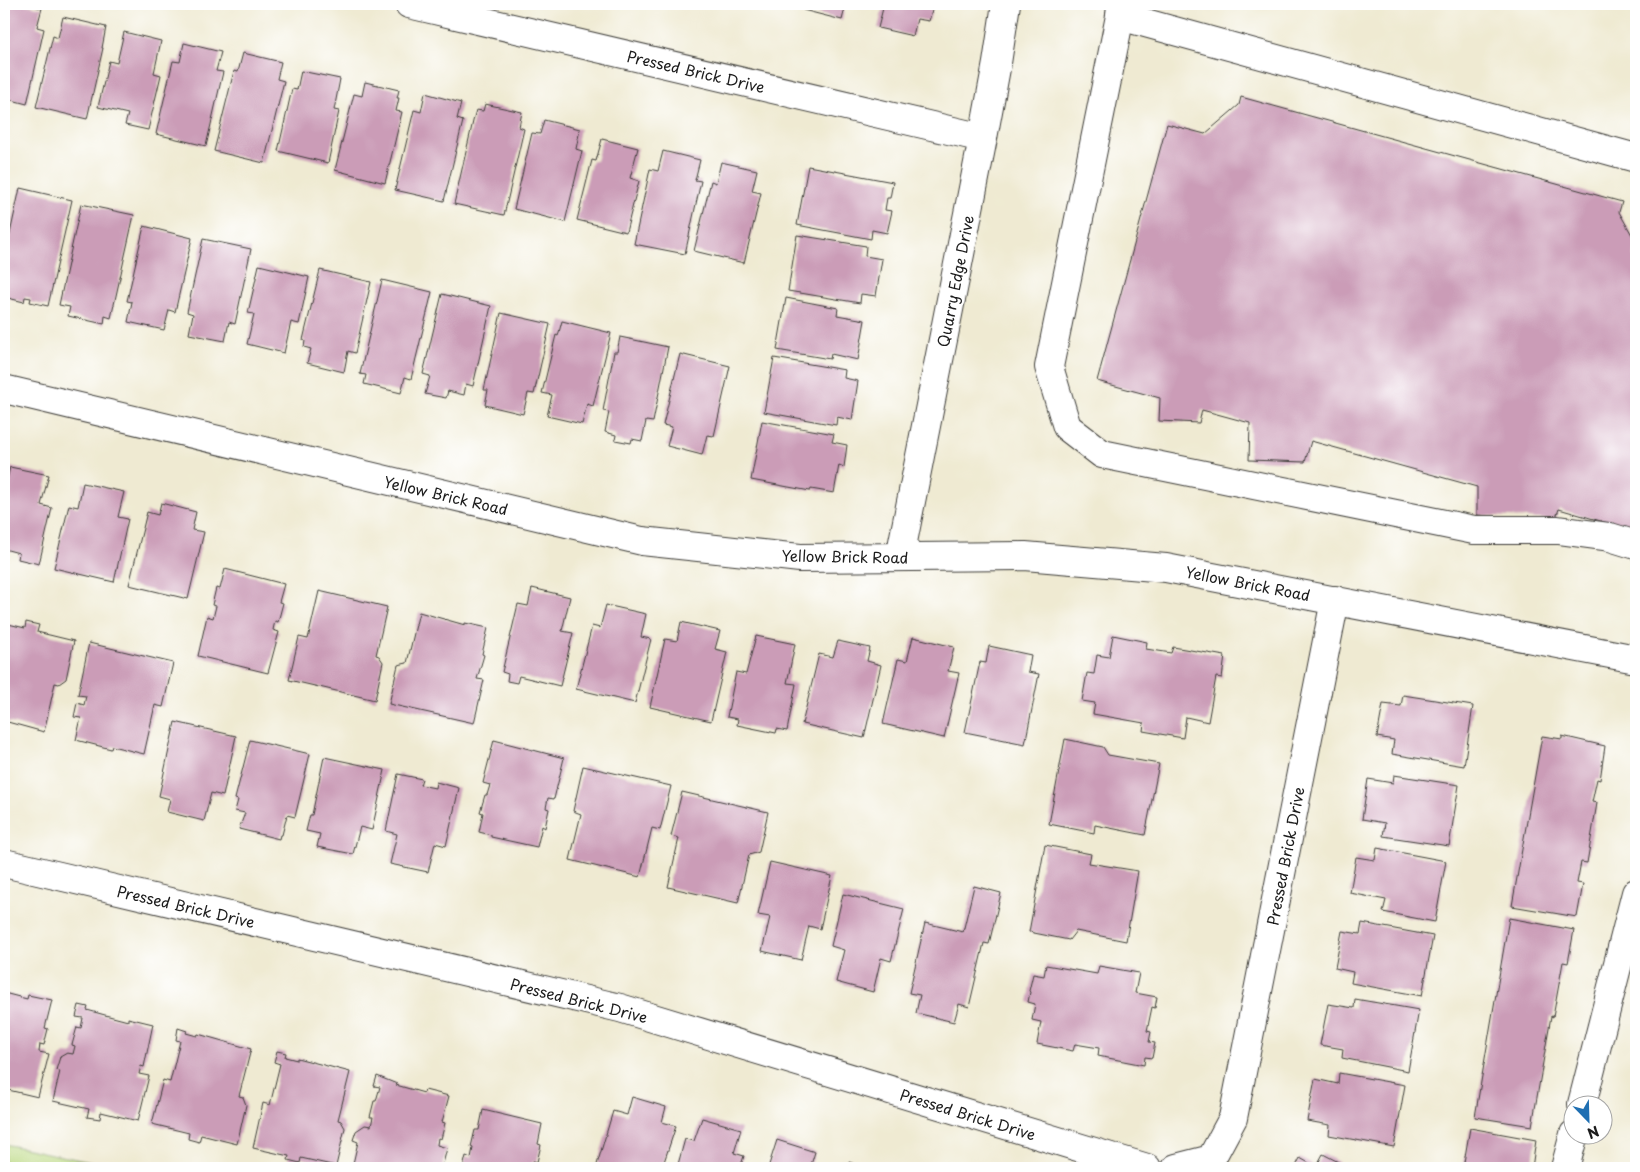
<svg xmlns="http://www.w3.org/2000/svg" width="1640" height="1172" font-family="'Playpen Sans',sans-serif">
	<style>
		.green { fill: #b8d77d; stroke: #6a7a4c }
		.building { fill: #cb9cb7 }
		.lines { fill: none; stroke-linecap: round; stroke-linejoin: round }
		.minor-casing { stroke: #3c3b37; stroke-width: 30 }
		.minor { stroke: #fff; stroke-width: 28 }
		.labels { text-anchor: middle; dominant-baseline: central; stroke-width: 4; stroke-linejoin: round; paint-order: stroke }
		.street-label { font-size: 15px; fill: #1c1c1c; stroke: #fff }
	</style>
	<rect width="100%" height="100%" fill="#fff"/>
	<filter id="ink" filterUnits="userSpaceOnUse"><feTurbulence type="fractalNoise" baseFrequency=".02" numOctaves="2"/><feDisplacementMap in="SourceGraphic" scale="10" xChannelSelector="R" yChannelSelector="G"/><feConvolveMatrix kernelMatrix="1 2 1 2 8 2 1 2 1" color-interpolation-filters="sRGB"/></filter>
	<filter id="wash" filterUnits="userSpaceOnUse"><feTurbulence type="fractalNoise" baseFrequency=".0096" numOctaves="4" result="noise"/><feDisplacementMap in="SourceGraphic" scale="20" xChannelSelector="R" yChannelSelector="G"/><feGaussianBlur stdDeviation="1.12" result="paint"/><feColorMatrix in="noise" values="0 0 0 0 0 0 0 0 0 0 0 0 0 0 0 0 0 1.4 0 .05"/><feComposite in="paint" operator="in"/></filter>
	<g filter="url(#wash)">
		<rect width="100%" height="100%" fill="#efead2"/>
		<path class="green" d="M 4,1144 L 119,1168 L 4,1168 Z"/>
		<g id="blocks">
			<g class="building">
				<path d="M 5,4 L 24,4 L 42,8 L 37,27 L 44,29 L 27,104 L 4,98 Z"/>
				<path d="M 804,4 L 846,4 L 842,20 L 803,10 Z"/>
				<path d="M 870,4 L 934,4 L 929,21 L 917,19 L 913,36 L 878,28 L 883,8 Z"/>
				<path d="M 63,17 L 106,27 L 102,48 L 103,48 L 87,119 L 36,107 L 53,36 L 58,38 Z"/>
				<path d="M 124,32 L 161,41 L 154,73 L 161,75 L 148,130 L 125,125 L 128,114 L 98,107 L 109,61 L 117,63 Z"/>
				<path d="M 184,43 L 221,52 L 216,71 L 223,72 L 206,146 L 156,134 L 173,61 L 180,62 Z"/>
				<path d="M 243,53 L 281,62 L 277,79 L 284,81 L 264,163 L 214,151 L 234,71 L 238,72 Z"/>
				<path d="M 301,71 L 340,79 L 334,110 L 339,111 L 328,163 L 278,151 L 292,89 L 297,90 Z"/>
				<path d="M 365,82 L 399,90 L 397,98 L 399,98 L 396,111 L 402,112 L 385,183 L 335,170 L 354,94 L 362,96 Z"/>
				<path d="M 425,93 L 461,103 L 457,119 L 463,121 L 444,201 L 395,190 L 414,110 L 421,112 Z"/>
				<path d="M 1241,97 L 1622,202 L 1619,212 L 1636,242 L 1634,256 L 1636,257 L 1636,516 L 1632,530 L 1559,509 L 1555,520 L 1477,515 L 1477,487 L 1311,441 L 1305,462 L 1249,460 L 1250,423 L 1202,410 L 1199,423 L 1159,421 L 1160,398 L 1097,381 L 1167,124 L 1205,134 L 1239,105 Z"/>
				<path d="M 485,104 L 522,112 L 519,127 L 524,129 L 504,215 L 454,204 L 474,117 L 476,110 L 483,111 Z"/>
				<path d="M 544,120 L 580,129 L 576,149 L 582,151 L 565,222 L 514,209 L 532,133 L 540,134 Z"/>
				<path d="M 602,139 L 638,148 L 630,178 L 639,181 L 626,232 L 577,220 L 592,160 L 596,161 Z"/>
				<path d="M 663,151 L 700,160 L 695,180 L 701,181 L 685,254 L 634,244 L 650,169 L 658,171 Z"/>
				<path d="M 721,162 L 757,170 L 752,191 L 761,193 L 744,263 L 694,251 L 711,181 L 716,183 Z"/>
				<path d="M 808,166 L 893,182 L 890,198 L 887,198 L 885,210 L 892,211 L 887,233 L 872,230 L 871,239 L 797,225 Z"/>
				<path d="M 20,188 L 72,200 L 48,306 L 30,302 L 31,298 L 25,297 L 24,302 L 4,297 L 4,261 Z"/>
				<path d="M 81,204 L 134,215 L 111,318 L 105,316 L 104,324 L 68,316 L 70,307 L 59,305 Z"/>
				<path d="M 144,226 L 192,238 L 175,312 L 169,310 L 164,330 L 128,322 L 132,302 L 127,301 Z"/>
				<path d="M 797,235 L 866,246 L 865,256 L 882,259 L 876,296 L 861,294 L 860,303 L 788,291 Z"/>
				<path d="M 203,239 L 251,249 L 235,324 L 229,322 L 225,341 L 189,334 L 193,314 L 187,312 Z"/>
				<path d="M 259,265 L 309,277 L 299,324 L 291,322 L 284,353 L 247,344 L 254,314 L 248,313 Z"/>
				<path d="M 320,270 L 371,282 L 355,353 L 348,351 L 344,372 L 307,363 L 311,349 L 304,347 L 305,341 L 303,340 Z"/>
				<path d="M 382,280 L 432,292 L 411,379 L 405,377 L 401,393 L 364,384 L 366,375 L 360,374 Z"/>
				<path d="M 442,294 L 491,306 L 473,386 L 466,384 L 464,395 L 448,391 L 446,398 L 425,394 L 430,376 L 423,374 Z"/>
				<path d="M 786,298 L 838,308 L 837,315 L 865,320 L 858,360 L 831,354 L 830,359 L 777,350 Z"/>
				<path d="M 501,313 L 550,324 L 534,394 L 528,393 L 523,414 L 485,405 L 488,390 L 484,390 Z"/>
				<path d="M 562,321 L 611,333 L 593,406 L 587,404 L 582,424 L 547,416 L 552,395 L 542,393 L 556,335 L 558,336 Z"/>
				<path d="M 620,337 L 668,347 L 653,422 L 646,421 L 642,441 L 632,439 L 631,443 L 615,440 L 616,435 L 605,432 L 609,412 L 603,411 L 614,352 L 617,352 Z"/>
				<path d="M 680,354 L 730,366 L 714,436 L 707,435 L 702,455 L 667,446 L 672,427 L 663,425 Z"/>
				<path d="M 774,358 L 845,370 L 844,378 L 858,381 L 852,420 L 837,417 L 836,425 L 764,412 Z"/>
				<path d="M 762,421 L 834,434 L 832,442 L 847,445 L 844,467 L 839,465 L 834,493 L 811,489 L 810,491 L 751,480 Z"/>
				<path d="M 10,467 L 49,475 L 41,505 L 52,508 L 39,564 L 18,559 L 19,553 L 4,549 L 4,492 Z"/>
				<path d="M 83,483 L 124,492 L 118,517 L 128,519 L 114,582 L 54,568 L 69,505 L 78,507 Z"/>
				<path d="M 161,503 L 196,512 L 192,530 L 204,532 L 188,599 L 129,585 L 147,512 L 158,515 Z"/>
				<path d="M 225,569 L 284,584 L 279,602 L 283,603 L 278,622 L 275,621 L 273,630 L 279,632 L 268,673 L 198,656 L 207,616 L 213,618 L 216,606 L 212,605 L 216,588 L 220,589 Z"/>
				<path d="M 532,588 L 570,597 L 562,631 L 573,633 L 560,686 L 519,676 L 517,683 L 507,681 L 508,674 L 502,672 L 518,604 L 528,606 Z"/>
				<path d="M 319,591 L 387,607 L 376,655 L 379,656 L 383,662 L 375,700 L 289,680 L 299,637 L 308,639 Z"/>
				<path d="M 606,605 L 646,614 L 641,637 L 651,639 L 635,703 L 576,689 L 592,626 L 600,628 Z"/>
				<path d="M 419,612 L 465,625 L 465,623 L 488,628 L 482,654 L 484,655 L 477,679 L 484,680 L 474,723 L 389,704 L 398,665 L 407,663 Z"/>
				<path d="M 26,622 L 39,625 L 37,632 L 74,641 L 66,679 L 59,684 L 55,683 L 44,732 L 4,721 L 4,623 L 25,628 Z"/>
				<path d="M 681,622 L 720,631 L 715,649 L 727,652 L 711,721 L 650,707 L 665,639 L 677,641 Z"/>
				<path d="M 1113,635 L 1147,642 L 1146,649 L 1171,653 L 1173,647 L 1225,656 L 1222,678 L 1216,677 L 1208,722 L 1186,717 L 1183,738 L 1143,731 L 1144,723 L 1093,714 L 1095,703 L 1082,701 L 1087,673 L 1094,674 L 1097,655 L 1109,657 Z"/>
				<path d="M 756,636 L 795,644 L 787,683 L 796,684 L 787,731 L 777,729 L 776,733 L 737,725 L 738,719 L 727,717 L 736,672 L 746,674 Z"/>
				<path d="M 913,637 L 954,647 L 948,671 L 959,673 L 944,738 L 883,724 L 898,659 L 907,661 Z"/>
				<path d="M 838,641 L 870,648 L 867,661 L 881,665 L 864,738 L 802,724 L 819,654 L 833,657 Z"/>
				<path d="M 89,643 L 173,663 L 163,707 L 155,705 L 144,754 L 112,746 L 111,749 L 76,740 L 81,718 L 74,717 L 77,703 L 84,705 L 86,696 L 78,695 Z"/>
				<path d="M 989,646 L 1031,655 L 1028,672 L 1039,674 L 1025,744 L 965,732 L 980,662 L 986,663 Z"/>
				<path d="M 1403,695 L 1473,706 L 1464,766 L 1392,754 L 1394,740 L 1377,737 L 1383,704 L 1401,706 Z"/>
				<path d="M 175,722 L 236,736 L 223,796 L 211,793 L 204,821 L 167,812 L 170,799 L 159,796 Z"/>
				<path d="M 1542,736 L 1562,739 L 1562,736 L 1605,746 L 1600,780 L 1597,779 L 1592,802 L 1597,803 L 1587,863 L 1581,862 L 1577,883 L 1583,884 L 1577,917 L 1512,906 Z"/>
				<path d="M 1065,739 L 1103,747 L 1108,755 L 1159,764 L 1145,835 L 1095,825 L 1094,833 L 1049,824 Z"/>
				<path d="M 250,740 L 310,754 L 295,817 L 287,815 L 282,835 L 280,835 L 279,839 L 239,829 L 245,813 L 235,811 L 238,800 L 235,799 Z"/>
				<path d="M 494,740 L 564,758 L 554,799 L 548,798 L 546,808 L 549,809 L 545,828 L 542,826 L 537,847 L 491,837 L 491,835 L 479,832 L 483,813 L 480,812 L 485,795 L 487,795 L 490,785 L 483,783 Z"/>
				<path d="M 324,757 L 385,770 L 372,830 L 360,827 L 353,854 L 317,847 L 320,834 L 306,831 L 310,815 L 312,815 Z"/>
				<path d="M 583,766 L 671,786 L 660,830 L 652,828 L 640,877 L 570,860 L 581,814 L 573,811 Z"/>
				<path d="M 398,774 L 422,779 L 420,785 L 435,788 L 436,782 L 459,788 L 446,846 L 435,843 L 428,872 L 390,864 L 397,834 L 386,831 Z"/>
				<path d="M 1394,775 L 1459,785 L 1449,846 L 1383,836 L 1385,823 L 1362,819 L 1368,779 L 1393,783 Z"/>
				<path d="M 682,792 L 768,812 L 759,852 L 749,855 L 738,903 L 668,887 L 679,838 L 671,836 Z"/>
				<path d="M 1045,845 L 1091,854 L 1089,863 L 1138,871 L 1126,941 L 1076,931 L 1069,940 L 1029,932 Z"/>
				<path d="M 1377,848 L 1446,861 L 1435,922 L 1383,912 L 1386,900 L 1350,893 L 1356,857 L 1375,860 Z"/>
				<path d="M 770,862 L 832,876 L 820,929 L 809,926 L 801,960 L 762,951 L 770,917 L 758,915 Z"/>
				<path d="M 974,886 L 1001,893 L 989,944 L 984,943 L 969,1007 L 959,1004 L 954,1022 L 916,1013 L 920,995 L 909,993 L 925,923 L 963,932 Z"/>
				<path d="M 843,894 L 904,909 L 891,961 L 881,958 L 873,992 L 836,982 L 844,950 L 831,946 Z"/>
				<path d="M 1509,918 L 1574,930 L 1568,963 L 1563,962 L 1553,1017 L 1551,1016 L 1532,1126 L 1475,1117 Z"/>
				<path d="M 1362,923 L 1433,936 L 1422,996 L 1351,983 L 1353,972 L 1335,968 L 1342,931 L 1360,934 Z"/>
				<path d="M 1046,965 L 1097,974 L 1099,966 L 1139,973 L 1135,993 L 1157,997 L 1155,1008 L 1152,1007 L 1147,1031 L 1151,1032 L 1149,1042 L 1155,1043 L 1152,1058 L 1145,1057 L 1144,1065 L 1098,1056 L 1099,1048 L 1075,1044 L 1073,1051 L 1037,1044 L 1041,1022 L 1032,1020 L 1035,1004 L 1028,1002 L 1030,992 L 1029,991 L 1033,974 L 1044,976 Z"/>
				<path d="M 4,993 L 27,999 L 28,995 L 52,1000 L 45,1028 L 48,1029 L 44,1045 L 40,1044 L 39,1052 L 49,1054 L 38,1097 L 4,1089 Z"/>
				<path d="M 1355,999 L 1419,1010 L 1408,1071 L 1342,1058 L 1343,1049 L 1320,1045 L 1328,1004 L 1354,1008 Z"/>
				<path d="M 79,1005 L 88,1007 L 87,1010 L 105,1015 L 128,1021 L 128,1018 L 153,1024 L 144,1067 L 141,1066 L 139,1074 L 149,1076 L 138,1121 L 101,1112 L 100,1119 L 87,1117 L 89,1109 L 53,1101 L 60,1071 L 56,1070 L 60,1057 L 67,1053 L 73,1054 L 75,1046 L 72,1045 L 77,1027 L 81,1028 L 83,1018 L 76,1017 Z"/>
				<path d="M 178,1028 L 187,1031 L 186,1033 L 197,1036 L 198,1034 L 251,1049 L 239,1096 L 243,1097 L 246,1105 L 237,1144 L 201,1135 L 199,1142 L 188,1139 L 189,1133 L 152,1124 L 163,1080 L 170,1082 L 180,1041 L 176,1040 Z"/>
				<path d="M 277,1051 L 286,1053 L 285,1057 L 297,1060 L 297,1058 L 350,1072 L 338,1120 L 341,1121 L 345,1128 L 336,1166 L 301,1158 L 300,1163 L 288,1160 L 289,1156 L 253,1148 L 263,1103 L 270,1105 L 280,1064 L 274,1062 Z"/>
				<path d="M 1339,1073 L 1405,1085 L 1394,1147 L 1329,1135 L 1330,1125 L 1307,1121 L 1315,1079 L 1338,1084 Z"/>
				<path d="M 377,1076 L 397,1084 L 396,1085 L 424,1093 L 425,1090 L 449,1096 L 442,1122 L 445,1123 L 441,1139 L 438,1138 L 437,1145 L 447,1148 L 442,1168 L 352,1168 L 358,1142 L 353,1140 L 356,1131 L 365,1125 L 371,1126 L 373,1117 L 370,1117 L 374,1101 L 376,1101 L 380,1087 L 374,1086 Z"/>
				<path d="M 632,1097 L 666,1107 L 662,1122 L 676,1126 L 662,1168 L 596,1168 L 613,1111 L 627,1115 Z"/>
				<path d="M 483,1110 L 542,1124 L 538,1144 L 541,1145 L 537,1162 L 533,1161 L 532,1168 L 463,1168 L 466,1156 L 471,1158 L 473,1148 L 471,1147 L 475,1130 L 479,1130 Z"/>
				<path d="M 702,1118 L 741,1129 L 734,1153 L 744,1156 L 740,1168 L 677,1168 L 685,1139 L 694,1141 Z"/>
				<path d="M 1470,1128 L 1536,1140 L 1532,1168 L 1463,1168 Z"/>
				<path d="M 777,1140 L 815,1152 L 810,1168 L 768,1168 Z"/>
				<path d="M 1323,1154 L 1350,1168 L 1295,1168 L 1300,1158 L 1316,1167 Z"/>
				<path d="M 849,1162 L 868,1168 L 848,1168 Z"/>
			</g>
		</g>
	</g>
	<g filter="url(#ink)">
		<use href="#blocks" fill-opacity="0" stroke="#3c3b37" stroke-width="1"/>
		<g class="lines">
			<g class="minor-casing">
				<g id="minor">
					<path d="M 409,4 L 983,138"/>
					<path d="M 1121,4 L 1120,16 L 1636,158"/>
					<path d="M 1120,16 L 1049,367 L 1067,427 L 1102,454 L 1474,530 L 1558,530 L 1610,537 L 1636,545"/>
					<path d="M 4,389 L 642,541 L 800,558 L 1025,556 L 1166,568 L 1636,659"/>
					<path d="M 900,557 L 983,138 L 997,63 L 1006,4"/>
					<path d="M 4,863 L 620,1008 L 1147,1168"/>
					<path d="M 1582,1104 L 1636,893"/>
					<path d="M 1176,1168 L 1211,1159 L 1233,1118 L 1335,600"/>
					<path d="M 1565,1168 L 1574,1134"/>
				</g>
			</g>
			<use href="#minor" class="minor"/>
		</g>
	</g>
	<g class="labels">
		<g class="street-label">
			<text transform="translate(696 71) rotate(13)">Pressed Brick Drive</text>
			<text transform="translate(955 281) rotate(-79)">Quarry Edge Drive</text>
			<text transform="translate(446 495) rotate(13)">Yellow Brick Road</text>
			<text transform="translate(845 556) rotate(1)">Yellow Brick Road</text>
			<text transform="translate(1248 583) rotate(11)">Yellow Brick Road</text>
			<text transform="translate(1285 856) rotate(-79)">Pressed Brick Drive</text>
			<text transform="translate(186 906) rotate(13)">Pressed Brick Drive</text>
			<text transform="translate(579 1000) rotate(14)">Pressed Brick Drive</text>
			<text transform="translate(968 1114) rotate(17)">Pressed Brick Drive</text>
		</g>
	</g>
	<rect width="1640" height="1172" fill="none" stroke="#fff" stroke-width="20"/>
	<g transform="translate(1588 1120) rotate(157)"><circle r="24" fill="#ffffff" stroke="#a4a4a4"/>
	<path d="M0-4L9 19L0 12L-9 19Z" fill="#1f6fb2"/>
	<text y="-8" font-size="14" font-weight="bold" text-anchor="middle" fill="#1c1c1c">N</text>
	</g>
</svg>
